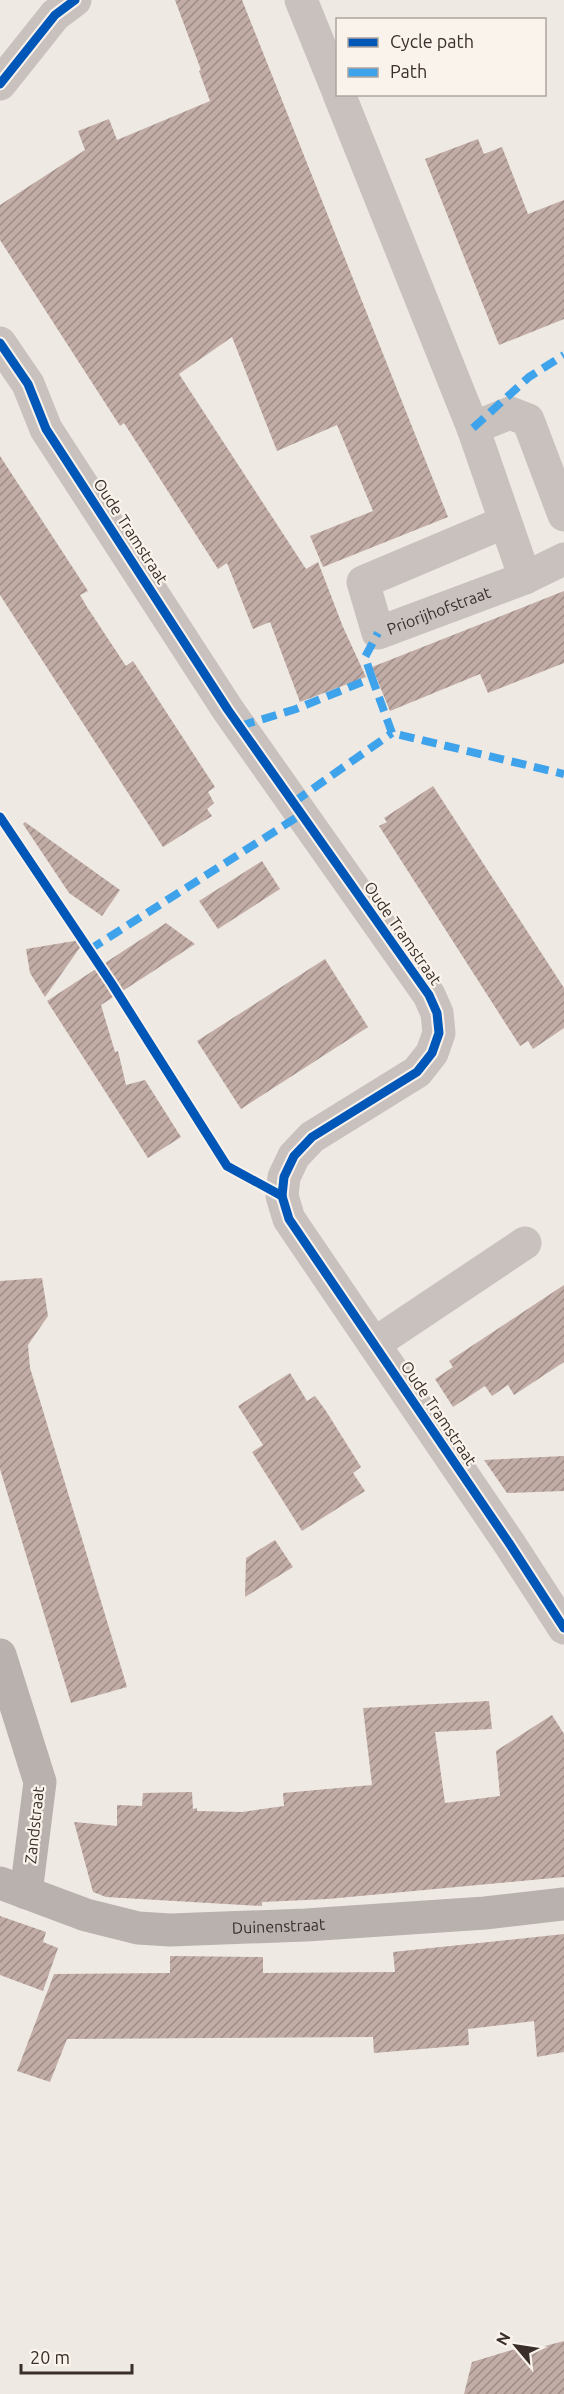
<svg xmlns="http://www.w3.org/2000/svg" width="564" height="2394" font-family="Ubuntu,sans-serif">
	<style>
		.building { fill: url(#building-hatch) }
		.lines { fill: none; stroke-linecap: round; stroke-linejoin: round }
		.street { stroke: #c8c1bd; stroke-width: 33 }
		.secondary { stroke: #b9b1ad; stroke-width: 33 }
		.quiet { stroke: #3fa3eb; stroke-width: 8; stroke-dasharray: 15 8; stroke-linecap: butt }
		.cycleway-casing { stroke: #faf3ec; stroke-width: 13 }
		.cycleway { stroke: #0057b8; stroke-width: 9 }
		.labels { text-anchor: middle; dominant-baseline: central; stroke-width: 4.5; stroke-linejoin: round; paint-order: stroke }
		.street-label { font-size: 16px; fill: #392e2a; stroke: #faf3ec }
	</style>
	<defs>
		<pattern id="building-hatch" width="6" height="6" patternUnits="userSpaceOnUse" patternTransform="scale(1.5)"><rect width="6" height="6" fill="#c2aca6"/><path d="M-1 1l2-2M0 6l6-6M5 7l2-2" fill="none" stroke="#9f8c87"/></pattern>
	</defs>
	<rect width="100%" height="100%" fill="#efe9e4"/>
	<g class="building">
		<path d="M 175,0 L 242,0 L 448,517 L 323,567 L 310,536 L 373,511 L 337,425 L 277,451 L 232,337 L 179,374 L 306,569 L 318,562 L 343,627 L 366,677 L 300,702 L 270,622 L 253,629 L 227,563 L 218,569 L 124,423 L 120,426 L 0,240 L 0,205 L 85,150 L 78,131 L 109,119 L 117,140 L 210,101 L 199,71 L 201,70 Z"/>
		<path d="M 478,139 L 484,154 L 502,147 L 528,214 L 564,200 L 564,319 L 499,345 L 425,159 Z"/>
		<path d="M 0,456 L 88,591 L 80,595 L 87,607 L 126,666 L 133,661 L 215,787 L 208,792 L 214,803 L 207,809 L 212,816 L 163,847 L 0,595 Z"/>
		<path d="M 564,591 L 564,663 L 488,693 L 480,674 L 390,711 L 372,667 Z"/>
		<path d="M 433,786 L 564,988 L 564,1028 L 533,1049 L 528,1041 L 520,1046 L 379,826 L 387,822 L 384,818 Z"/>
		<path d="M 25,822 L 120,890 L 102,916 L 69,893 L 23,824 Z"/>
		<path d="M 262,861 L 280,889 L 218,929 L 199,901 Z"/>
		<path d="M 166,923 L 195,944 L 101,1005 L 115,1052 L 118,1051 L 126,1085 L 145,1080 L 181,1137 L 148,1158 L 47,1001 Z"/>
		<path d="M 86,939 L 45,997 L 30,973 L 26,949 Z"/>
		<path d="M 325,959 L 368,1027 L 241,1109 L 197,1041 Z"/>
		<path d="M 42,1278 L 48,1316 L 28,1345 L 30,1368 L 127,1687 L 71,1703 L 0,1469 L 0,1281 Z"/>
		<path d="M 564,1285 L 564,1362 L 514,1395 L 508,1385 L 492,1396 L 485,1386 L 453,1407 L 435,1379 L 453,1367 L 449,1361 Z"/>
		<path d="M 290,1373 L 307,1401 L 315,1396 L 326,1411 L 361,1467 L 353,1473 L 365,1491 L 302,1531 L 252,1452 L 263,1445 L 238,1406 Z"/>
		<path d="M 564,1456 L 564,1491 L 507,1493 L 484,1460 Z"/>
		<path d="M 275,1540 L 293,1567 L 245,1597 L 246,1558 Z"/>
		<path d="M 489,1701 L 492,1729 L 435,1732 L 445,1803 L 500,1796 L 496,1751 L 552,1715 L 564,1734 L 564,1877 L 328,1899 L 262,1902 L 262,1906 L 106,1897 L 93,1892 L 74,1822 L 117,1826 L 117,1805 L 142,1806 L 143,1793 L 192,1792 L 193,1809 L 197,1808 L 197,1811 L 242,1812 L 284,1806 L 283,1793 L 372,1785 L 363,1708 Z"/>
		<path d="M 0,1916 L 46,1932 L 43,1942 L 58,1948 L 43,1991 L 0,1975 Z"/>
		<path d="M 564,1934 L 564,2052 L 537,2057 L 534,2021 L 468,2029 L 469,2045 L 374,2053 L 373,2037 L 67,2039 L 50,2082 L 17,2071 L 54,1974 L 170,1973 L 170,1956 L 263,1957 L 263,1973 L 395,1972 L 393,1952 Z"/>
		<path d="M 564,2341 L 564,2394 L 464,2394 L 472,2362 L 525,2346 L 526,2351 Z"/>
	</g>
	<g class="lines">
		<g class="street">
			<path d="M 301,0 L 338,91"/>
			<path d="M 0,84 L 55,15 L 75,0"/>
			<path d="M 339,94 L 473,428 L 525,578"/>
			<path d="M 0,343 L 28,384 L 46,429 L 228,710 L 429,995 L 437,1013 L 439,1033 L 432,1053 L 417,1072 L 312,1137 L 294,1156 L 284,1177 L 282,1196 L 289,1219 L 509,1543 L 564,1628"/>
			<path d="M 473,428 L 510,413 L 528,420 L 564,515"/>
			<path id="s1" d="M 505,522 L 363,582 L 378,633 L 525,578 L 564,559"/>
			<path d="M 374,1344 L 525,1243"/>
		</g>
		<g class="secondary">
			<path d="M 0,1655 L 40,1782 L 26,1893"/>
			<path id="s2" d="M 0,1883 L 86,1915 L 138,1928 L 170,1930 L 306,1925 L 485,1913 L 564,1904"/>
		</g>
		<g class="quiet">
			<path d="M 473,428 L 529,377 L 564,355"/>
			<path d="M 372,678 L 365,657 L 378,633"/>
			<path d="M 240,726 L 296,709 L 372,678 L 392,733 L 564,774"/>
			<path d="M 294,802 L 392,733"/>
			<path d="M 89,950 L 302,814"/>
		</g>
		<g class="cycleway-casing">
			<g id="cycleway">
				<path d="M 0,84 L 55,15 L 75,0"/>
				<path d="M 0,343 L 28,384 L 46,429 L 228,710 L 429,995 L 437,1013 L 439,1033 L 432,1053 L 417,1072 L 312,1137 L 294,1156 L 284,1177 L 282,1196 L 289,1219 L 509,1543 L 564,1628"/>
				<path d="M 0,817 L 112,984 L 227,1166 L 282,1196"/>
			</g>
		</g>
		<use href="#cycleway" class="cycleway"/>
	</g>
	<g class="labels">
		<g class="street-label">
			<text transform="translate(131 531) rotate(57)">Oude Tramstraat</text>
			<text stroke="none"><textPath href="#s1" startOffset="272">Priorijhofstraat</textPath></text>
			<text transform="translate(403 933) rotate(55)">Oude Tramstraat</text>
			<text transform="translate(439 1413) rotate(56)">Oude Tramstraat</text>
			<text transform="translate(34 1825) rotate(-84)">Zandstraat</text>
			<text stroke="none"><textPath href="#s2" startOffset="286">Duinenstraat</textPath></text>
		</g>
	</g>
	<rect x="336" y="18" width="210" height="78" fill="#faf3ec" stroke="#ada49e" stroke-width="1.5"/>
	<rect x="348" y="38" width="30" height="9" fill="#0057b8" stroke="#ada49e" stroke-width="1.5"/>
	<text x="390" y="48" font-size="18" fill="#392e2a">Cycle path</text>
	<rect x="348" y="68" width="30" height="9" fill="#3fa3eb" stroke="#ada49e" stroke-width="1.5"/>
	<text x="390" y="78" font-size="18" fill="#392e2a">Path</text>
	<g transform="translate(516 2346) rotate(299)" stroke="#faf3ec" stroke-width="4.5" paint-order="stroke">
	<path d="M0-4.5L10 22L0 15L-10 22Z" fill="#392e2a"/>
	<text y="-9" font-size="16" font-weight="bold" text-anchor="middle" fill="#392e2a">N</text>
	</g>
	<path d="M21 2364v9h111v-9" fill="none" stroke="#392e2a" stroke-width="3"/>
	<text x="30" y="2364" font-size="18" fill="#392e2a" stroke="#faf3ec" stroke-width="4.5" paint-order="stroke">20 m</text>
</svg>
